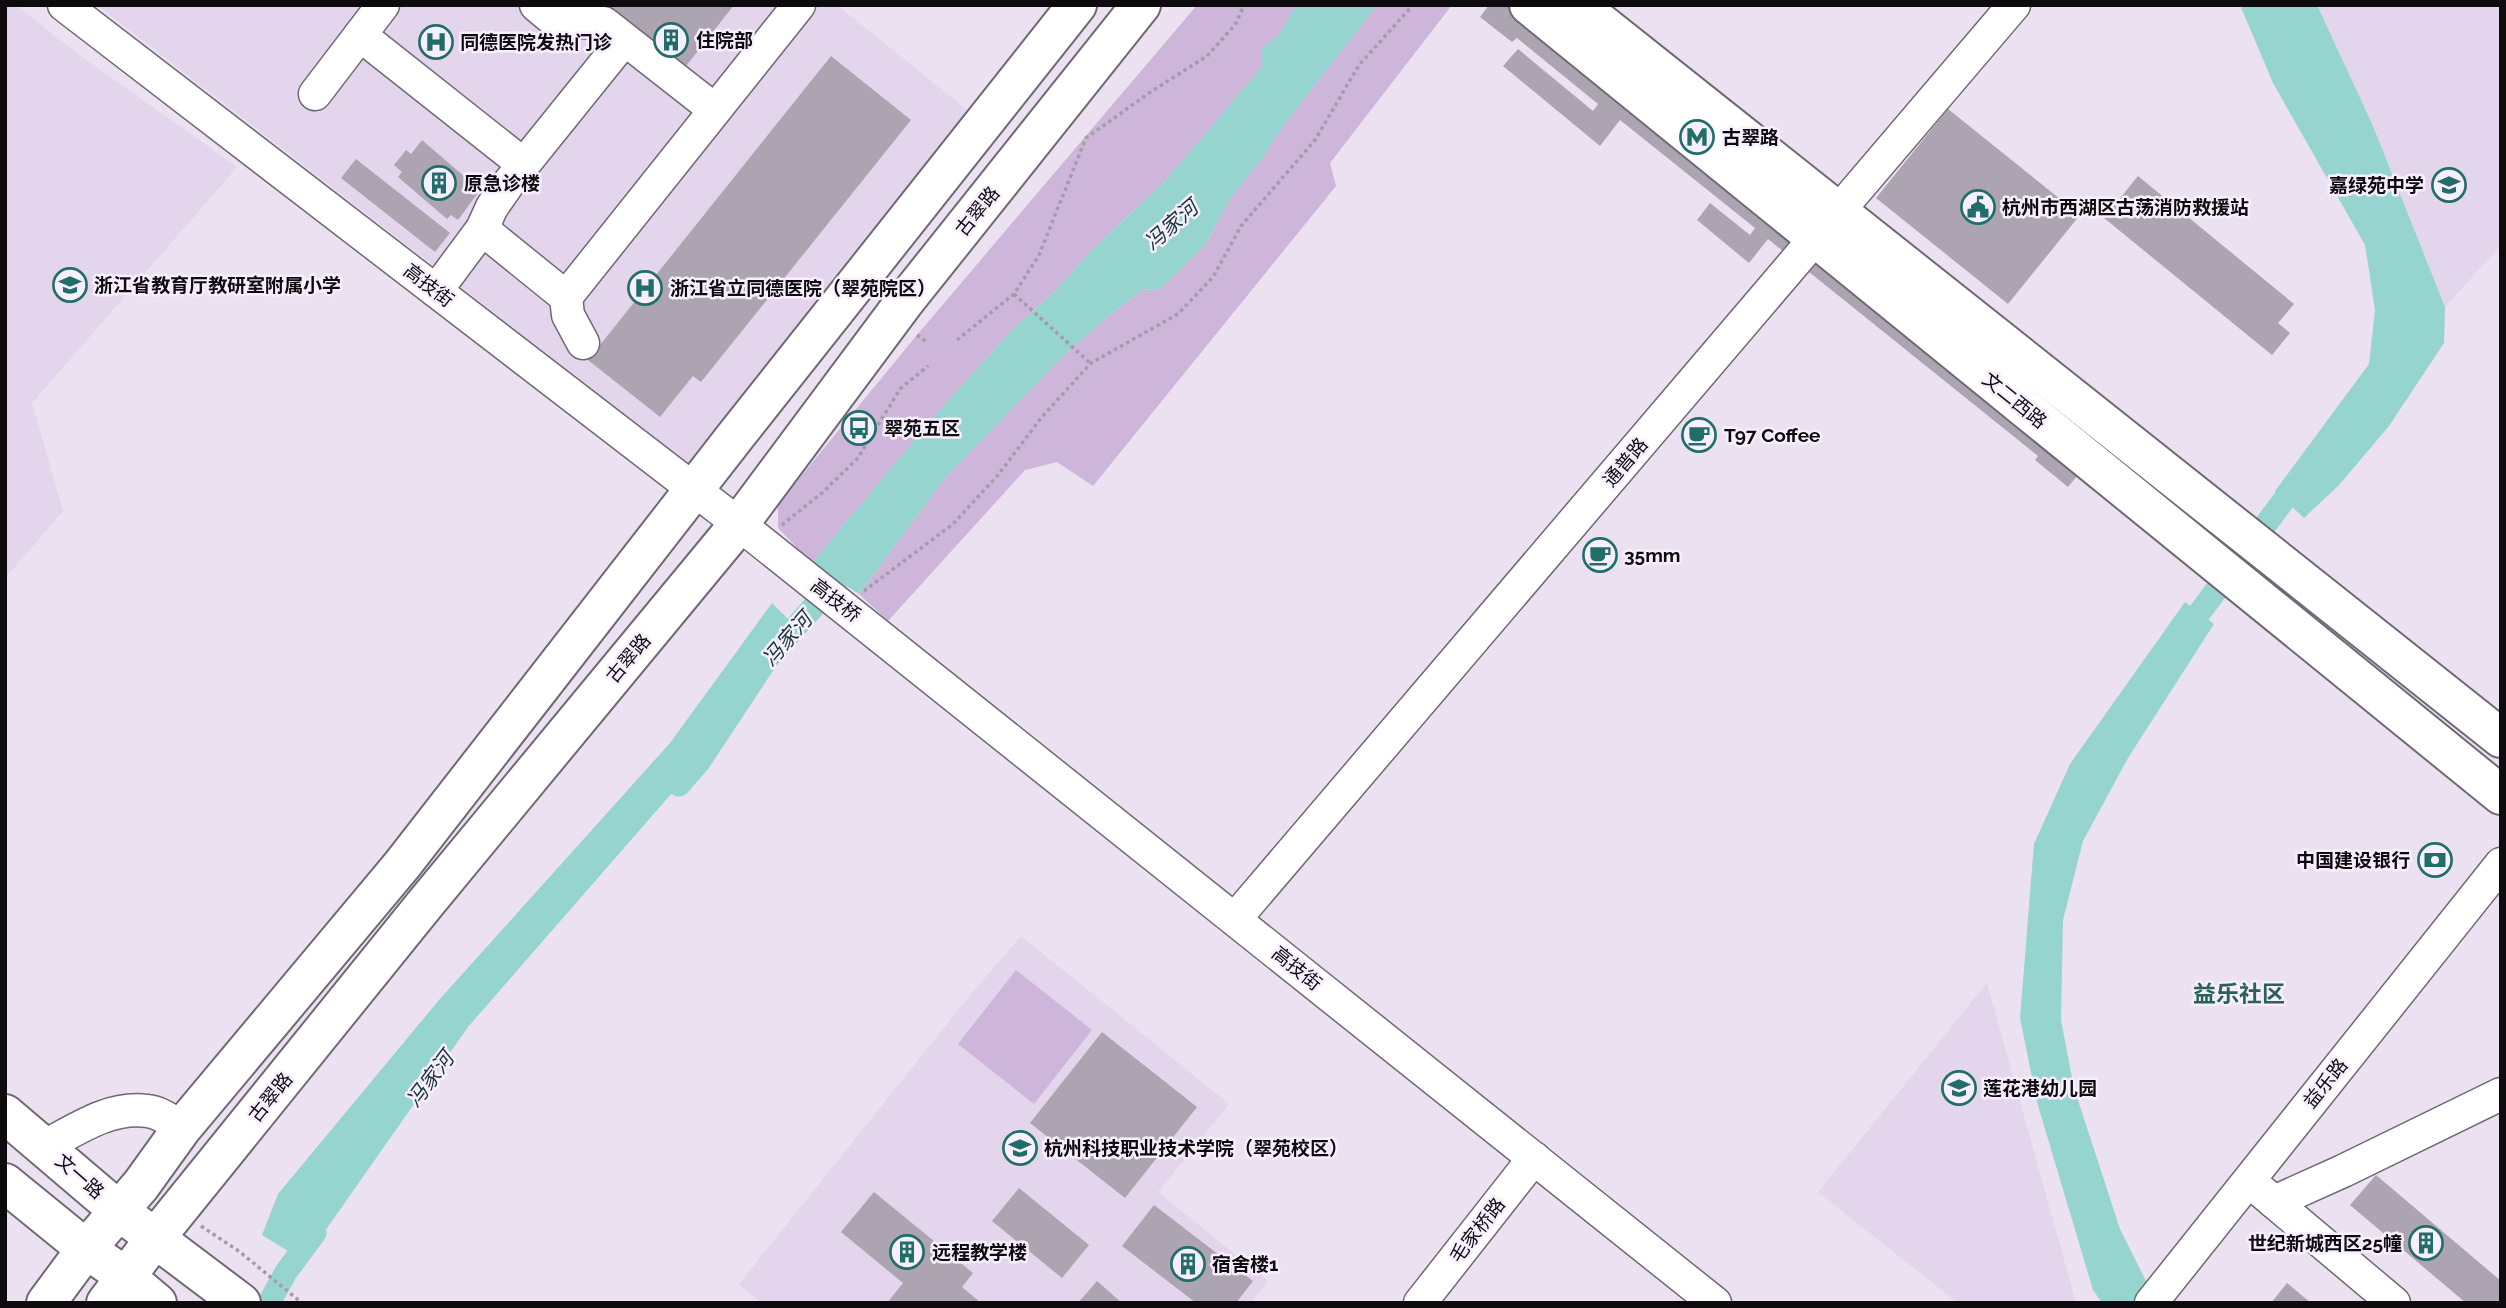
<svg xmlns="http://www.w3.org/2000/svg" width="2506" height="1308" font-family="Raleway,'Noto Sans SC',sans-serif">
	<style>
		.built { fill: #e3d5eb }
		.green { fill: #cdb6da }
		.water { fill: #96d4cf }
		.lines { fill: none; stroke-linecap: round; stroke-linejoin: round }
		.canal { stroke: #96d4cf; stroke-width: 23 }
		.building { fill: #ada4b2 }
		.minor-casing { stroke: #706875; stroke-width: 35 }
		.major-casing { stroke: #706875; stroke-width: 42 }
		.path { stroke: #a49ca9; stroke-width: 3.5; stroke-dasharray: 3.5 3.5; stroke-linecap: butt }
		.minor { stroke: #fff; stroke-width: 32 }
		.major { stroke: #fff; stroke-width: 38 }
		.labels { text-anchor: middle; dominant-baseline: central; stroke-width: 5; stroke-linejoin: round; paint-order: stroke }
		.poi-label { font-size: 19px; font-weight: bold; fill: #0e0b0f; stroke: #f8effe; text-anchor: start }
		.street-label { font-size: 19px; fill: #0e0b0f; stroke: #f8effe }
		.water-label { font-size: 21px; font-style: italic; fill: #173634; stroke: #f8effe }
		.quarter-label { font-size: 23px; font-weight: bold; fill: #28615e; stroke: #f8effe }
	</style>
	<rect width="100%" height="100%" fill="#ebe1f1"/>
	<g class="built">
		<path d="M 5,5 L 16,5 L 79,55 L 237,167 L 32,403 L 63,511 L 5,578 Z"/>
		<path d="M 97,5 L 837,5 L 971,113 L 688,463 Z"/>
		<path d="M 2317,5 L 2501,5 L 2501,245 L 2445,307 L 2373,126 Z"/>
		<path d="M 1021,936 L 1229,1104 L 1158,1192 L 1268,1281 L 1250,1303 L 762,1303 L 739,1284 L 971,994 Z"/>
		<path d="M 1987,983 L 2076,1303 L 1958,1303 L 1818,1192 Z"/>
	</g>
	<g class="green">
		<path d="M 1197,5 L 1297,5 L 1279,35 L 1261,49 L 1261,68 L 1165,181 L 1090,252 L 1055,291 L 1012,330 L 944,405 L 812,563 L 778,528 L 778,504 L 917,335 Z"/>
		<path d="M 1377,5 L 1452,5 L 1330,163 L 1336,186 L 1093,486 L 1057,462 L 1025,470 L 888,621 L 859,594 L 945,478 L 1059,360 L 1106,318 L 1142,290 L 1160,289 L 1206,244 L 1230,199 L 1263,157 L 1283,126 Z"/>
		<path d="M 1016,970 L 1092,1030 L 1034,1104 L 958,1044 Z"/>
	</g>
	<g class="water">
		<path d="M 1297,5 L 1377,5 L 1283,126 L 1263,157 L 1230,199 L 1206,244 L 1160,289 L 1142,290 L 1106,318 L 1059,360 L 945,478 L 859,594 L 812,563 L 944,405 L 1012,330 L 1055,291 L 1090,252 L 1165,181 L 1261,68 L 1261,49 L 1279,35 Z"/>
		<path d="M 2240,5 L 2317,5 L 2373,126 L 2445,307 L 2444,343 L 2389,426 L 2339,485 L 2304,518 L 2275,491 L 2369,364 L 2375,310 L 2365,245 L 2273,83 Z"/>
		<path d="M 2185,602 L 2214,624 L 2128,758 L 2083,841 L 2063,920 L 2061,1020 L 2074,1088 L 2120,1229 L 2157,1303 L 2102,1303 L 2093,1290 L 2037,1102 L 2020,1018 L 2034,844 L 2070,764 Z"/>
		<path d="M 772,603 L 796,627 L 767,659 L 699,762 L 468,1027 L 304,1261 L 262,1235 L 278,1194 L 439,1000 L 670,743 Z"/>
	</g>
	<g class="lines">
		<g class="canal">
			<path d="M 2182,636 L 2302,476"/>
			<path d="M 679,785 L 699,762 L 767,659 L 858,557"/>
			<path d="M 269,1303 L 286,1272 L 315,1233"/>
		</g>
	</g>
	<g class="building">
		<path d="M 591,5 L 734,5 L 679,75 Z"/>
		<path d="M 1489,5 L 1569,5 L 2112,433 L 2068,487 L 2035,460 L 2038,456 L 1768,239 L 1749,263 L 1697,220 L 1710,203 L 1750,235 L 1755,228 L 1620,120 L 1600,146 L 1503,66 L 1518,49 L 1593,111 L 1598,104 L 1517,38 L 1512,42 L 1480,17 Z"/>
		<path d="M 831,56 L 911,120 L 701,382 L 693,376 L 660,417 L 588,360 Z"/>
		<path d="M 1948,109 L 2080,215 L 2008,304 L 1876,198 Z"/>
		<path d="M 422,140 L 480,190 L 458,220 L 451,215 L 447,219 L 398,177 L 402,172 L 394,165 L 406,150 L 411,154 Z"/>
		<path d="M 356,159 L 450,233 L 435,252 L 341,178 Z"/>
		<path d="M 2138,176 L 2294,304 L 2278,323 L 2290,333 L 2272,355 L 2104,218 Z"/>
		<path d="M 1102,1032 L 1197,1107 L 1125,1198 L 1030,1123 Z"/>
		<path d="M 2376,1175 L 2501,1281 L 2501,1303 L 2466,1303 L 2350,1205 Z"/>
		<path d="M 1019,1188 L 1089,1245 L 1062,1278 L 992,1221 Z"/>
		<path d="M 874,1192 L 973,1273 L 962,1287 L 981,1303 L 887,1303 L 903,1283 L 841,1232 Z"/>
		<path d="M 1154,1205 L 1253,1281 L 1236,1303 L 1196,1303 L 1122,1246 Z"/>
		<path d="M 1097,1281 L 1122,1303 L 1078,1303 Z"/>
		<path d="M 2287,1283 L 2311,1303 L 2271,1303 Z"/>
	</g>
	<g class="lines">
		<g class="minor-casing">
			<g id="minor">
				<path d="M 64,5 L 739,524 L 1715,1303"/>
				<path d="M 536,5 L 555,21 L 604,23 L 715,110"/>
				<path d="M 360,35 L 523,164"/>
				<path d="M 315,94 L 383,5"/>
				<path d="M 482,229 L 566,297 L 568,315 L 583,343"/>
				<path d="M 436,291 L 482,229 L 492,207 L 508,184 L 624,40"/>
				<path d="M 566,297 L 799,5"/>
				<path d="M 1235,919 L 2014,5"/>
				<path d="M 45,1146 C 77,1129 110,1106 147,1111 C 160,1112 171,1121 182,1128"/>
				<path d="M 2261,1191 L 2394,1303"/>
				<path d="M 2274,1202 L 2343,1171 L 2501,1094"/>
				<path d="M 1420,1303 L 1534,1158"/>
				<path d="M 2151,1303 L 2501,864"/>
			</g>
		</g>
		<g class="major-casing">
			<g id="major">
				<path d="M 1529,5 L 2501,795"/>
				<path d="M 1578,5 L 2501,738"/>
				<path d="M 5,1114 L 119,1211 L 241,1303"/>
				<path d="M 5,1183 L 86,1249 L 125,1276 L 157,1303"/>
				<path d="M 46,1303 L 86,1249 L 141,1185 L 182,1128 L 402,865 L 734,438 L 1077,5"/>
				<path d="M 106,1303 L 156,1237 L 425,904 L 739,524 L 905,301 L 1141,5"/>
			</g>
		</g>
		<g class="path">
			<path d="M 1014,294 L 1090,363"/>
			<path d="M 917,335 L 928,343"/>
			<path d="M 957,340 L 1014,294 L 1039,255 L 1086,138 L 1152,91 L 1207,56 L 1235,25 L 1244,5"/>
			<path d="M 782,525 L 823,492 L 858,458 L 900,389 L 928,366"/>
			<path d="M 864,591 L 953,524 L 998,475 L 1041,418 L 1091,363 L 1178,314 L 1213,277 L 1241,226 L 1315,140 L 1359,65 L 1413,5"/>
			<path d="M 201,1226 L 240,1252 L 302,1303"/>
		</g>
		<use href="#minor" class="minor"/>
		<use href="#major" class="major"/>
	</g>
	<defs>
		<g id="building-ring" transform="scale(1.75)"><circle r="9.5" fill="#f8effe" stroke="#216d69" stroke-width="1.5"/><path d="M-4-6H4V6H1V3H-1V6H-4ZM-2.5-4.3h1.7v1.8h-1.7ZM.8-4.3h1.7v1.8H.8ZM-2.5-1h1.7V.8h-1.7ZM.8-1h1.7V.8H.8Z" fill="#216d69"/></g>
		<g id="hospital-ring" transform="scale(1.75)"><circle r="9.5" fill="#f8effe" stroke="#216d69" stroke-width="1.5"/><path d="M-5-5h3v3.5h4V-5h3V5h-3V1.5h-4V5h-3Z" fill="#216d69"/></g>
		<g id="metro-ring" transform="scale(1.75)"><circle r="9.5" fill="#f8effe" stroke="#216d69" stroke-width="1.5"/><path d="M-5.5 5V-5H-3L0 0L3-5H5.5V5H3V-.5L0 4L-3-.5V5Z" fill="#216d69"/></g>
		<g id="school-ring" transform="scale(1.75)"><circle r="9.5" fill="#f8effe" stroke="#216d69" stroke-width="1.5"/><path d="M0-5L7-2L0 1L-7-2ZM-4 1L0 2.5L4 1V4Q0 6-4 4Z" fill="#216d69"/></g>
		<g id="civic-ring" transform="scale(1.75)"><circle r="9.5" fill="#f8effe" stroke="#216d69" stroke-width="1.5"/><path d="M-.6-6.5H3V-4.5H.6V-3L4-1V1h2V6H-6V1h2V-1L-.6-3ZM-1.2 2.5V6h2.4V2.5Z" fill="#216d69"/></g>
		<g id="bus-ring" transform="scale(1.75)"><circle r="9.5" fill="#f8effe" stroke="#216d69" stroke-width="1.5"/><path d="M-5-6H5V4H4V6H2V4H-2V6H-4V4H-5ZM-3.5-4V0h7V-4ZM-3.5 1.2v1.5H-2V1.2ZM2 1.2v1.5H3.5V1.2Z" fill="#216d69"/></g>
		<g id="cafe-ring" transform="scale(1.75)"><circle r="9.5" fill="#f8effe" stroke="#216d69" stroke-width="1.5"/><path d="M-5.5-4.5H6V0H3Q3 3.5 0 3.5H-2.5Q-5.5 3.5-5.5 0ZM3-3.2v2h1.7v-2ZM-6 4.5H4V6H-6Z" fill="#216d69"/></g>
		<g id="bank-ring" transform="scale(1.75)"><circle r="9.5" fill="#f8effe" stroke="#216d69" stroke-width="1.5"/><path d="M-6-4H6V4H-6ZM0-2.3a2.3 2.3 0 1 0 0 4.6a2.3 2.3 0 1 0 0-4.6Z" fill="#216d69"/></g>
	</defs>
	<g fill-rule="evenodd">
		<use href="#building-ring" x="671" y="40"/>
		<use href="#hospital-ring" x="436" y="42"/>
		<use href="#metro-ring" x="1697" y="137"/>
		<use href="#building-ring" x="439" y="183"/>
		<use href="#school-ring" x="2449" y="185"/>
		<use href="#civic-ring" x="1978" y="207"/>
		<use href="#school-ring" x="70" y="285"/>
		<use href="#hospital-ring" x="645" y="288"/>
		<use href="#bus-ring" x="859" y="428"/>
		<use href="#cafe-ring" x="1699" y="435"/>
		<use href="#cafe-ring" x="1600" y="555"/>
		<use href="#bank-ring" x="2435" y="860"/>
		<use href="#school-ring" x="1959" y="1088"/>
		<use href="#school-ring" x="1020" y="1148"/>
		<use href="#building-ring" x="2426" y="1243"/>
		<use href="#building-ring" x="907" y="1252"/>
		<use href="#building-ring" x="1188" y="1264"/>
	</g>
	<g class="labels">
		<g class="poi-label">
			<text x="696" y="40">住院部</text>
			<text x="460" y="42">同德医院发热门诊</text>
			<text x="1722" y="137">古翠路</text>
			<text x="464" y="183">原急诊楼</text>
			<text x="2424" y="185" text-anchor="end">嘉绿苑中学</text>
			<text x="2002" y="207">杭州市西湖区古荡消防救援站</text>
			<text x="94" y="285">浙江省教育厅教研室附属小学</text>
			<text x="670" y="288">浙江省立同德医院（翠苑院区）</text>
			<text x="884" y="428">翠苑五区</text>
			<text x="1724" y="435">T97 Coffee</text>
			<text x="1624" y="555">35mm</text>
			<text x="2410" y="860" text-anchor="end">中国建设银行</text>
			<text x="1983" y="1088">莲花港幼儿园</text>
			<text x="1044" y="1148">杭州科技职业技术学院（翠苑校区）</text>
			<text x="2402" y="1243" text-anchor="end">世纪新城西区25幢</text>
			<text x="932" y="1252">远程教学楼</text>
			<text x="1212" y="1264">宿舍楼1</text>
		</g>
		<g class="street-label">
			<text transform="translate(977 211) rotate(-51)">古翠路</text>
			<text transform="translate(429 285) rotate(38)">高技街</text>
			<text transform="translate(2015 400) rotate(39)">文二西路</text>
			<text transform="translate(1625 462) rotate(-50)">通普路</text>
			<text transform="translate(836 600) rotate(38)">高技桥</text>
			<text transform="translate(628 658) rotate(-50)">古翠路</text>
			<text transform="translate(1297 968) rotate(39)">高技街</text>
			<text transform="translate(2325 1083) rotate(-51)">益乐路</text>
			<text transform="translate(270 1097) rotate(-51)">古翠路</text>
			<text transform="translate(80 1176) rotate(41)">文一路</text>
			<text transform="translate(1477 1230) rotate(-52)">毛家桥路</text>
		</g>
		<g class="water-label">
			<text transform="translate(1171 225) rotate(-41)">冯家河</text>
			<text transform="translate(787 639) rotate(-49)">冯家河</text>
			<text transform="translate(430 1079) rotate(-53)">冯家河</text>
		</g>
		<g class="quarter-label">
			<text x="2239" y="993">益乐社区</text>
		</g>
	</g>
	<rect width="2506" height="1308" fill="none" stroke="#0e0b0f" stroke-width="14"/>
</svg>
